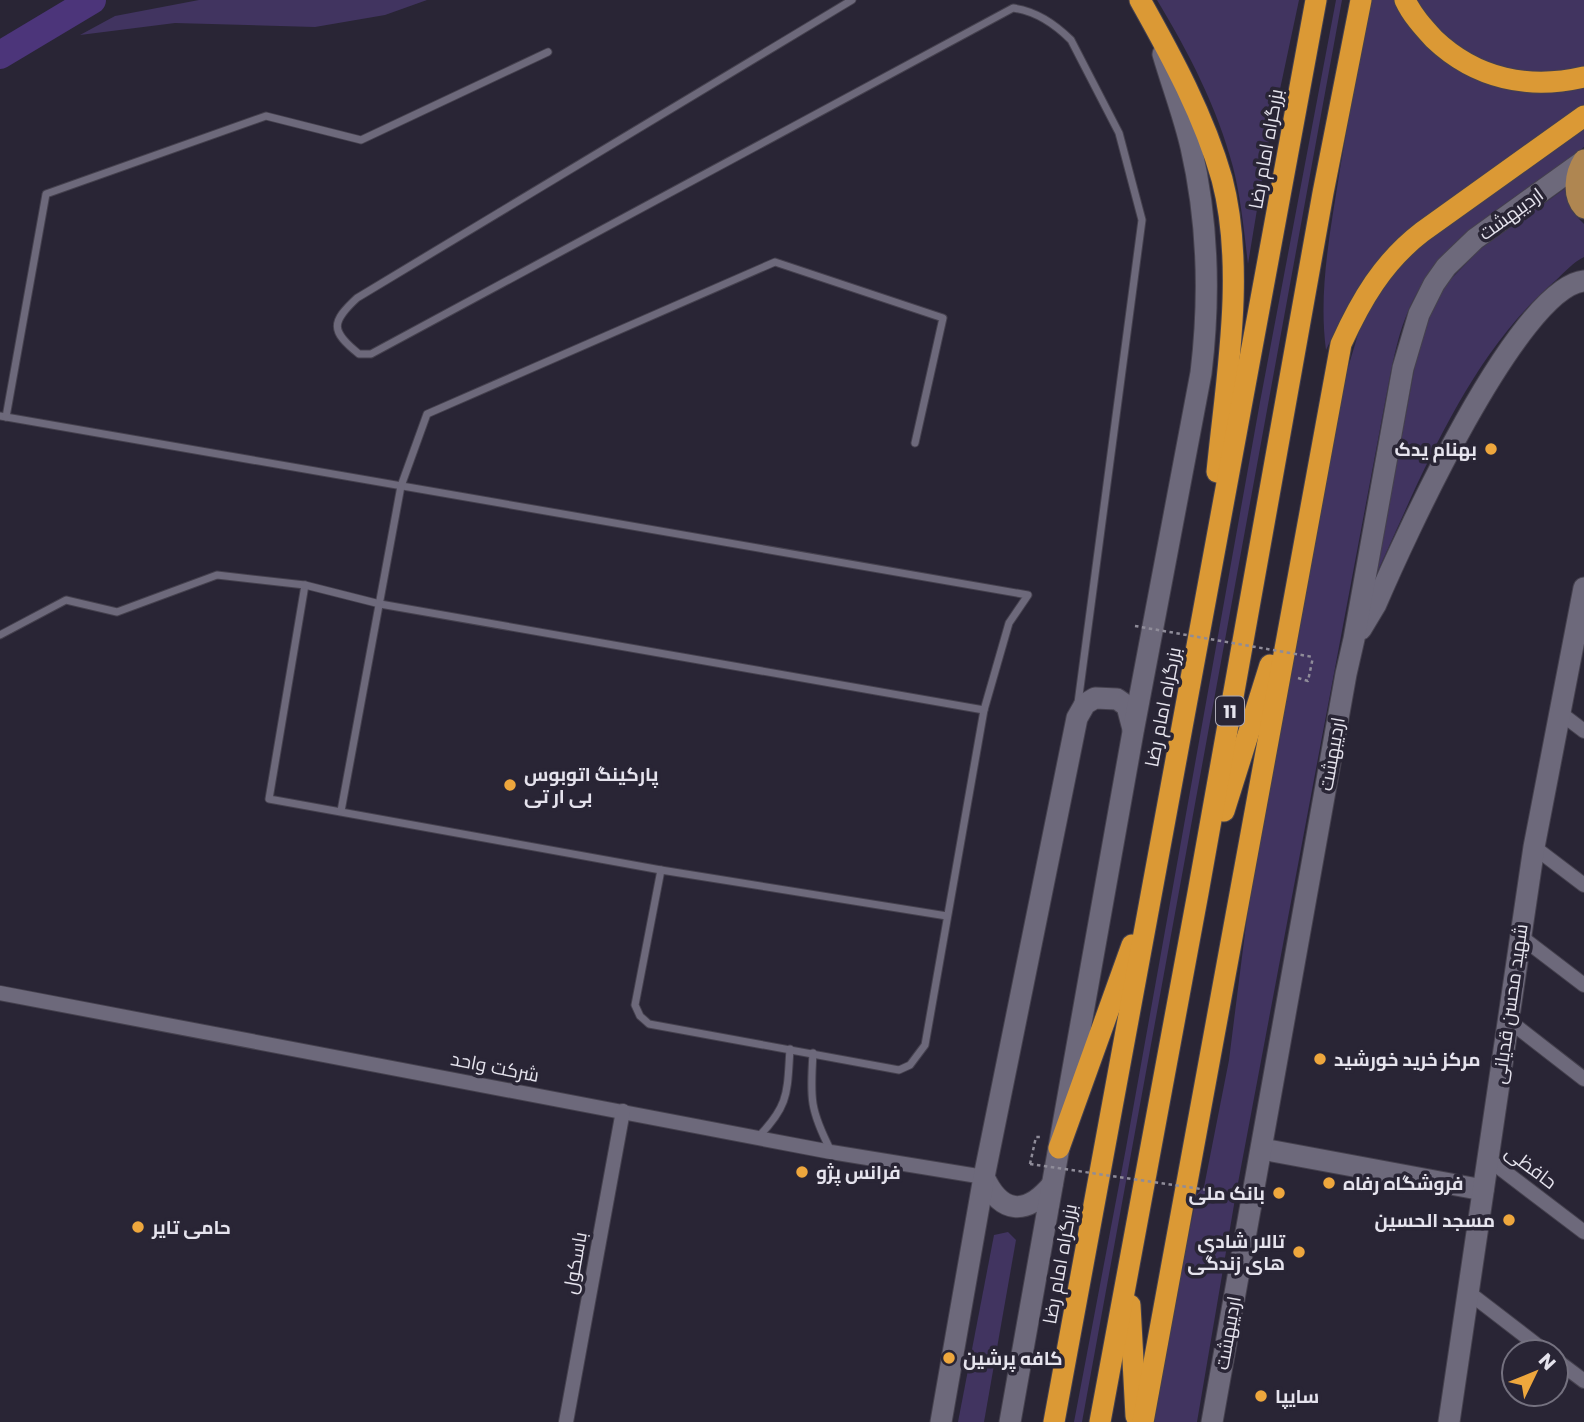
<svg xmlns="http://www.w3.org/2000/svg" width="1584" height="1422" font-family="Poppins,Cairo,sans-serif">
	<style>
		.green { fill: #413460 }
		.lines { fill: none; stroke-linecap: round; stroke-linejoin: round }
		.river { stroke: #4c357a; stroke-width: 28 }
		.lane-casing { stroke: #45414e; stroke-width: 9 }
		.street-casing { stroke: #45414e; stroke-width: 16 }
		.secondary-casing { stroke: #45414e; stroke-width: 23 }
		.primary-casing { stroke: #45414e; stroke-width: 23 }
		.highway-casing { stroke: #45414e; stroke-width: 23 }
		.path { stroke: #8f8c99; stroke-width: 2.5; stroke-dasharray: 3.5 3.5; stroke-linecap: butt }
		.lane { stroke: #6d697b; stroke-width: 7 }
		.street { stroke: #6d697b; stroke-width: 14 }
		.secondary { stroke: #6d697b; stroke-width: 21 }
		.primary { stroke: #af8651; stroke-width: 21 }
		.highway { stroke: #db9935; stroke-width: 21 }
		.path-bridge { stroke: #8f8c99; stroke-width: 2.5; stroke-dasharray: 3.5 3.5; stroke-linecap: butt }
		.poi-dot { fill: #eea73d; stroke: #292535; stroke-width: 2.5 }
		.labels { text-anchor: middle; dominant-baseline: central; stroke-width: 7; stroke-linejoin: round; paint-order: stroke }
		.shield { fill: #292535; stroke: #adaab6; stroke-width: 2 }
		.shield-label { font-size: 18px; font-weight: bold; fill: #e5e3ed }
		.street-label { font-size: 19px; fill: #e5e3ed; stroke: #292535 }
		.poi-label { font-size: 19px; font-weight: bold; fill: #e5e3ed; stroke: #292535; text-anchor: start }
	</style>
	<rect width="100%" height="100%" fill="#292535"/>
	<g class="green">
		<path d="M 199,0 L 427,0 L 385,15 L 315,27 L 175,23 L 80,35 L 115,16 Z"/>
		<path d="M 1157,0 L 1299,0 L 1266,155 L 1248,264 C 1244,231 1241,199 1233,167 C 1217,107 1189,53 1157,0 Z"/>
		<path d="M 1336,0 L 1342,0 L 1082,1422 L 1074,1422 L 1126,1148 L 1260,402 Z"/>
		<path d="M 1369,0 L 1397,0 L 1443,58 L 1584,84 L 1584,108 L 1408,231 C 1363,269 1351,299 1326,350 C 1318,290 1331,228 1340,169 C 1350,112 1358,56 1369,0 Z"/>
		<path d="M 1414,0 L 1584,0 L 1584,67 L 1566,73 L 1513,74 L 1455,50 Z"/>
		<path d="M 1584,125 L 1584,147 C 1520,198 1435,237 1405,319 C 1398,337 1394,357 1390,376 L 1235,1199 L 1197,1422 L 1153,1422 L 1169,1327 L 1197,1194 L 1204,1187 L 1229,1060 L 1249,901 L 1347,371 L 1359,331 L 1376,296 L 1393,274 L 1416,249 Z"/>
		<path d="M 1567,187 C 1566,204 1572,212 1584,224 L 1584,257 C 1573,262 1564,273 1555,281 C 1468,356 1423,473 1376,575 L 1418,349 L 1435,302 L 1449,281 L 1480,249 Z"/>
		<path d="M 1008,1232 L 1016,1240 L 984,1422 L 958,1422 L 994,1235 Z"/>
	</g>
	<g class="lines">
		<path class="river" d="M 0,55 L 92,0"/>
		<g class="lane-casing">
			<g id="lane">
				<path d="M 852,0 L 357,298 C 331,322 330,331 359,354 L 371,354 L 1013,8 C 1036,11 1055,24 1071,40 L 1119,133 L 1142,220 L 1078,703"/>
				<path d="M 0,416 L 1028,595 L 1009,623 L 984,710 L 925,1045 L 910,1065 L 899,1070 L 649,1024 L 640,1016 L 635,1005 L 661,870"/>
				<path d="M 6,417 L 46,194 L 266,116 L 361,140 L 548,52"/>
				<path d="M 305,585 L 269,799 L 661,870 L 947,916"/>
				<path d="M 0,635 L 66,600 L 117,612 L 217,575 L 305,585 L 380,604 L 984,710"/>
				<path d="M 341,811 L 401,486 L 427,414 L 775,262 L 943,318 L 915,443"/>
				<path d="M 813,1053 C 810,1099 810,1110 831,1151"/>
				<path d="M 758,1137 C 790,1105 787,1091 790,1049"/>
			</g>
		</g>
		<g class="street-casing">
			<g id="street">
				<path d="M 1559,712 L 1584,731"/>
				<path d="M 1534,847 L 1584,885"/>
				<path d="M 1520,936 L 1584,985"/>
				<path d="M 0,993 L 831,1152 L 984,1177"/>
				<path d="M 1508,1020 L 1584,1079"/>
				<path d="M 1488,1159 L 1584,1232"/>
				<path d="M 1468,1292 L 1546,1352"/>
				<path d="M 1556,1360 L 1584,1381"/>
				<path d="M 566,1422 L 623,1111"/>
			</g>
		</g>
		<g class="secondary-casing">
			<g id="secondary">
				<path d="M 1361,629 L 1376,604 C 1402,543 1518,287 1584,281"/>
				<path d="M 1262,1149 L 1483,1190"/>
				<path d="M 984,1177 C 1001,1214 1026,1216 1052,1185"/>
				<path d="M 941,1422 L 984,1177 L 1077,718 L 1085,704 L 1095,698 L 1117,699 L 1127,706 L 1133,729"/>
				<path d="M 1010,1422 L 1133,732 L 1201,373 C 1210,298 1208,221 1191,147 C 1184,116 1172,85 1163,54"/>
				<path d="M 1212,1422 L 1346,674 L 1354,639 L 1403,368 L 1419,314 L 1434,284 L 1446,267 L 1475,239 L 1582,162"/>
				<path d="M 1449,1422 L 1534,847 L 1584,588"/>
			</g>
		</g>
		<g class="primary-casing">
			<path id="primary" d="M 1584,160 C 1575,174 1572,195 1584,208"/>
		</g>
		<g class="highway-casing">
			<g id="highway">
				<path d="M 1140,0 C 1172,57 1204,116 1222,179 C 1246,270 1226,380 1217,472"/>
				<path d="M 1405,0 C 1412,15 1423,27 1434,39 C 1476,79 1529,90 1584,77"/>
				<path d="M 1224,811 L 1270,665"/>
				<path d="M 1059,1148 L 1132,945"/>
				<path d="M 1130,1305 L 1136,1416"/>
				<path d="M 1054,1422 L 1316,0"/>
				<path d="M 1100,1422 L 1198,893 L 1323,193 L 1361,0"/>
				<path d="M 1143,1422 L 1341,344 C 1361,300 1383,262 1422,232 L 1584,116"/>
			</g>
		</g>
		<g class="path">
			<path d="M 1298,678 L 1308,681 L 1313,657"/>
			<path d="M 1030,1164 L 1036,1137 L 1043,1137"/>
			<path d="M 1263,1241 L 1272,1243"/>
		</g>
		<use href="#lane" class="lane"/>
		<use href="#street" class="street"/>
		<use href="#secondary" class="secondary"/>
		<use href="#primary" class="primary"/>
		<use href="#highway" class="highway"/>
		<g class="path-bridge">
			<path d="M 1135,626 L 1313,657"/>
			<path d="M 1030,1164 L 1262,1198"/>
		</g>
	</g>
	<g class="poi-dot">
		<circle cx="1491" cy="449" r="7"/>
		<circle cx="510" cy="785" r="7"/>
		<circle cx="1320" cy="1059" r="7"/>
		<circle cx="802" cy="1172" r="7"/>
		<circle cx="1329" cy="1183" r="7"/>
		<circle cx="1279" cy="1193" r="7"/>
		<circle cx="1509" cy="1220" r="7"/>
		<circle cx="138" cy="1227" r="7"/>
		<circle cx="1299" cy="1252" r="7"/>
		<circle cx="949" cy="1358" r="7"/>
		<circle cx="1261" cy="1396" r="7"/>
	</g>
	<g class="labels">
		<rect class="shield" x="1216" y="696.5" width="28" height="29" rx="5"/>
		<g class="shield-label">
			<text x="1230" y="711">11</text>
		</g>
		<g class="street-label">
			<text transform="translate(1266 149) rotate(-80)">بزرگراه امام رضا</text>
			<text transform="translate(1511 214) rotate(-36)">اردیبهشت</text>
			<text transform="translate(1163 707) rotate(-79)">بزرگراه امام رضا</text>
			<text transform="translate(1332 754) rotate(-80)">اردیبهشت</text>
			<text transform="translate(1510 1004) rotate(-82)">شهید محسن قدیانی</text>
			<text transform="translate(495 1067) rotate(11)">شرکت واحد</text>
			<text transform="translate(1531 1167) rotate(37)">حافظی</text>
			<text transform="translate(575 1263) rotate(-80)">باسکول</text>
			<text transform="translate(1060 1264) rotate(-80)">بزرگراه امام رضا</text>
			<text transform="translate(1228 1333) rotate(-80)">اردیبهشت</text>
		</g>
		<g class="poi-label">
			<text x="1477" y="449" text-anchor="end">بهنام یدک</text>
			<text x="524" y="774">پارکینگ اتوبوس<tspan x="524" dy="22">بی ار تی</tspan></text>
			<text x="1334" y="1059">مرکز خرید خورشید</text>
			<text x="816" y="1172">فرانس پژو</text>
			<text x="1343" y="1183">فروشگاه رفاه</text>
			<text x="1265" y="1193" text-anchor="end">بانک ملی</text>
			<text x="1495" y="1220" text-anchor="end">مسجد الحسین</text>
			<text x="152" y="1227">حامی تایر</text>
			<text x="1285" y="1241" text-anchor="end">تالار شادی<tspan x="1285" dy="22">های زندگی</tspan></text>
			<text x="963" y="1358">کافه پرشین</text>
			<text x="1275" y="1396">سایپا</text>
		</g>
	</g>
	<g transform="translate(1535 1373) rotate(47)"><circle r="33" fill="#292535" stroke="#74717f" stroke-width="2"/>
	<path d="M0-5L12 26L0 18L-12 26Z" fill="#eea73d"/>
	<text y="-10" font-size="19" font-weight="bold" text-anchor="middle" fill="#e5e3ed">N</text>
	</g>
</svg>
